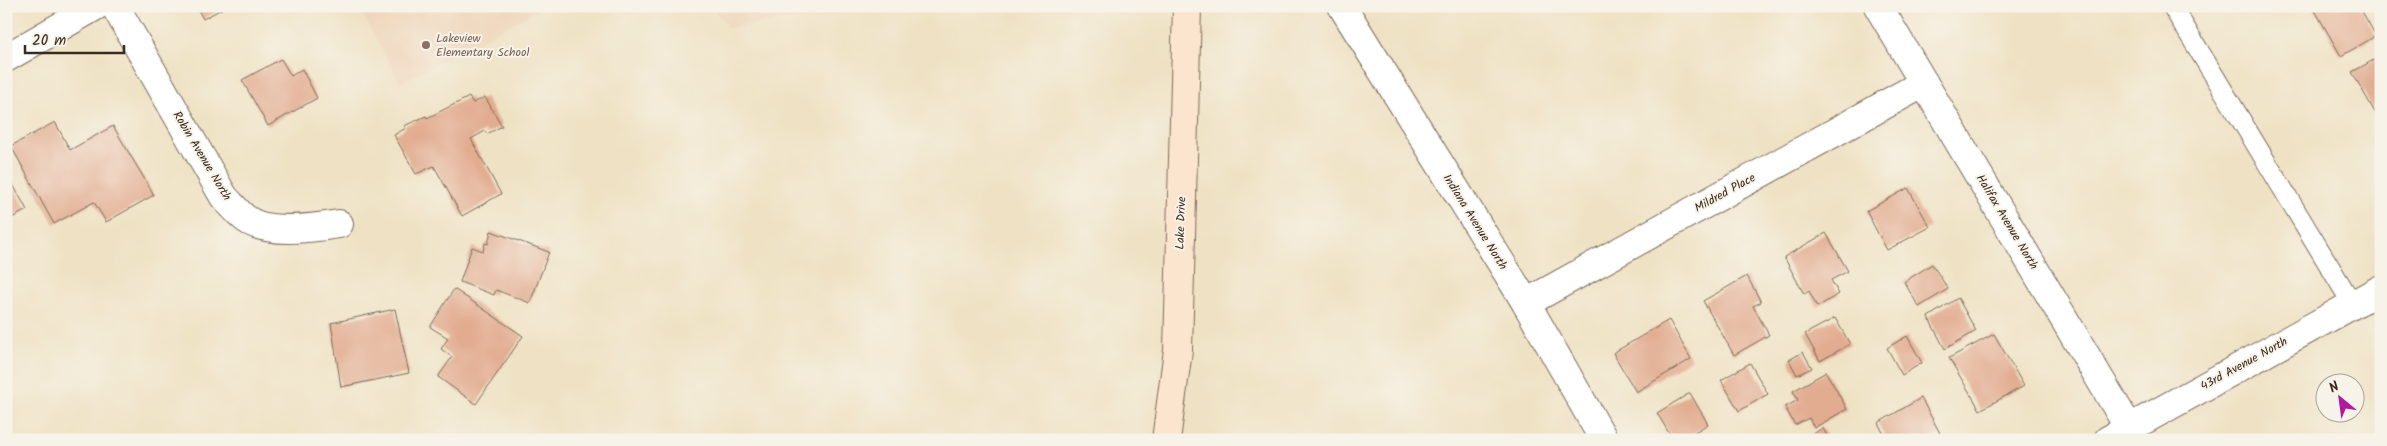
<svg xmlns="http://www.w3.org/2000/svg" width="2387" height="446" font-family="Kalam,sans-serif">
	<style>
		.built { fill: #efd6bb }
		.building { fill: #e2ac90 }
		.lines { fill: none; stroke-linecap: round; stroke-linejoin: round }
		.lane-casing { stroke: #7a6a58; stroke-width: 21 }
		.street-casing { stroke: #7a6a58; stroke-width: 30 }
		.secondary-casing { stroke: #7a6a58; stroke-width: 30 }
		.lane { stroke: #fff; stroke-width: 19 }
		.street { stroke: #fff; stroke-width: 28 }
		.secondary { stroke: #fce5cf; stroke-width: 28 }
		.education-dot { fill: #8d6e63; stroke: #f7f3e8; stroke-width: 2 }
		.labels { text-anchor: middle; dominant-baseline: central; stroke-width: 4; stroke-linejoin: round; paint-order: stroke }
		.education-label { font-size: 12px; fill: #785e54; stroke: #f7f3e8; text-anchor: start }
		.street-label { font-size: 12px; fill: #3b2a1e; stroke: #f7f3e8 }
	</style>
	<rect width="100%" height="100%" fill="#f7f3e8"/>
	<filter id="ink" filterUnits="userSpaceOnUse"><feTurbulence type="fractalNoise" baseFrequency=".02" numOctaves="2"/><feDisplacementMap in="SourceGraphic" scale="10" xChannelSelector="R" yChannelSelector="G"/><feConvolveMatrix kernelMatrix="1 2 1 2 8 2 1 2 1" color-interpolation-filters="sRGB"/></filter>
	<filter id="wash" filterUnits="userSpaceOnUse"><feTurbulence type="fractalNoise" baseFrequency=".0096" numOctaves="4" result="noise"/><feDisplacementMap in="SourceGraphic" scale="20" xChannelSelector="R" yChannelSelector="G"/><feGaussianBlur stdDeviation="1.12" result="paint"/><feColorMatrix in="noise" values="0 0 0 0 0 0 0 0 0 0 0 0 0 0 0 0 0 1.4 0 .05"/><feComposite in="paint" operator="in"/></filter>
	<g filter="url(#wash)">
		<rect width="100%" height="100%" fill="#efe2c4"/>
		<g class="built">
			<path d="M 358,6 L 545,6 L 400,83 Z"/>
			<path d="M 711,6 L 893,6 L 728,28 Z"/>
		</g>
		<g id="blocks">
			<g class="building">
				<path d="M 196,6 L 227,6 L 203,19 Z"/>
				<path d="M 2315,6 L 2359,6 L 2376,36 L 2341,56 L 2313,7 Z"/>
				<path d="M 2381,56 L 2381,123 L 2352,72 Z"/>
				<path d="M 281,59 L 291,76 L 302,69 L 317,98 L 268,126 L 242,80 Z"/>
				<path d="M 469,97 L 473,103 L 485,97 L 502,126 L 487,134 L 485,131 L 471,139 L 501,194 L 462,216 L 434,166 L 416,174 L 394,135 L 406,128 L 404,126 L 426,116 L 427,118 Z"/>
				<path d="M 55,122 L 70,150 L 113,126 L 154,195 L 106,222 L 94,202 L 54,224 L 11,146 Z"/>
				<path d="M 6,172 L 27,210 L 6,221 Z"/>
				<path d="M 1908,188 L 1930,227 L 1887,250 L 1866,211 Z"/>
				<path d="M 491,231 L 549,252 L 530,303 L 496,290 L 494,295 L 460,282 L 472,247 L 483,251 L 485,243 L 488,244 Z"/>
				<path d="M 1826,233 L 1848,271 L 1831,280 L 1839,294 L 1817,307 L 1809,291 L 1804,294 L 1784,257 Z"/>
				<path d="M 1932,264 L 1948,289 L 1919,307 L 1904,282 Z"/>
				<path d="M 1747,276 L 1761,302 L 1753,306 L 1769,335 L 1734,355 L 1703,301 Z"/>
				<path d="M 454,289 L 523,336 L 476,404 L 438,377 L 452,357 L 441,349 L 448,338 L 430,327 Z"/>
				<path d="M 1958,298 L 1976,331 L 1945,349 L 1928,317 Z"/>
				<path d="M 395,309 L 409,373 L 341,387 L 331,323 Z"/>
				<path d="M 1835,318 L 1850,344 L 1820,361 L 1805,334 Z"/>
				<path d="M 1669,320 L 1691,359 L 1636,392 L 1613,353 Z"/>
				<path d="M 1994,334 L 2024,386 L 1980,410 L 1949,358 Z"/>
				<path d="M 1907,336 L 1922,363 L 1902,375 L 1887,348 Z"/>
				<path d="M 1803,352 L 1812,368 L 1797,375 L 1789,360 Z"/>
				<path d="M 1750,363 L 1768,394 L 1739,411 L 1721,380 Z"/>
				<path d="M 1826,372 L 1847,409 L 1814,428 L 1809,418 L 1795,425 L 1785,407 L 1798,400 L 1793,391 Z"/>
				<path d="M 1690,393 L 1708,424 L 1682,440 L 1673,440 L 1657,413 Z"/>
				<path d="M 1921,398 L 1940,433 L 1928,440 L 1887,440 L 1878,423 Z"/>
				<path d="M 1823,428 L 1829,440 L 1802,440 Z"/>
			</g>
		</g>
	</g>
	<g filter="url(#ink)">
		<use href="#blocks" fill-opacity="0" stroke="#7a6a58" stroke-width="1"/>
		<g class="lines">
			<g class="lane-casing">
				<path id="lane" d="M 2172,6 L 2353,305"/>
			</g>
			<g class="street-casing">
				<g id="street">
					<path d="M 115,6 L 224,197 C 231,204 238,213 246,219 C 268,235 314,228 339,224"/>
					<path d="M 1342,6 L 1526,303 L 1604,440"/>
					<path d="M 1878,6 L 2129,428 L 2132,440"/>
					<path d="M 6,58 L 96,6"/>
					<path d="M 1526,303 L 1924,83"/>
					<path d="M 2108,440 L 2381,289"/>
				</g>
			</g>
			<g class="secondary-casing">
				<path id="secondary" d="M 1166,440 L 1178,350 L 1187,6"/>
			</g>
			<use href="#lane" class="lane"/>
			<use href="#street" class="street"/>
			<use href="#secondary" class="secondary"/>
		</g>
	</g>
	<circle class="education-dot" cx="426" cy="45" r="5"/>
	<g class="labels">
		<g class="education-label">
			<text x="436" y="38">Lakeview<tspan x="436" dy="14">Elementary School</tspan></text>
		</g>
		<g class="street-label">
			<text transform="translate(202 156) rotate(59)">Robin Avenue North</text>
			<text transform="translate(1725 193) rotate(-29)">Mildred Place</text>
			<text transform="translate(1475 222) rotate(58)">Indiana Avenue North</text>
			<text transform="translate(2007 222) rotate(59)">Halifax Avenue North</text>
			<text transform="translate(1181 223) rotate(-88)">Lake Drive</text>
			<text transform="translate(2244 364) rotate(-29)">43rd Avenue North</text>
		</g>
	</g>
	<rect width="2387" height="446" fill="none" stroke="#f7f3e8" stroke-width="25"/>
	<g transform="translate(2340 398) rotate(331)"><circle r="24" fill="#f7f3e8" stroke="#aca397"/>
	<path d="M0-4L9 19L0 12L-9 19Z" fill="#b5179e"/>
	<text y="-8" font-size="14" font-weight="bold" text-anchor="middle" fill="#3b2a1e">N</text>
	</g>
	<path d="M25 45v8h99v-8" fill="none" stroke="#3b2a1e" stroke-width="2.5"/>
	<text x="32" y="45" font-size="15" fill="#3b2a1e" stroke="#f7f3e8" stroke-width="4" paint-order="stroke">20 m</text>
</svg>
